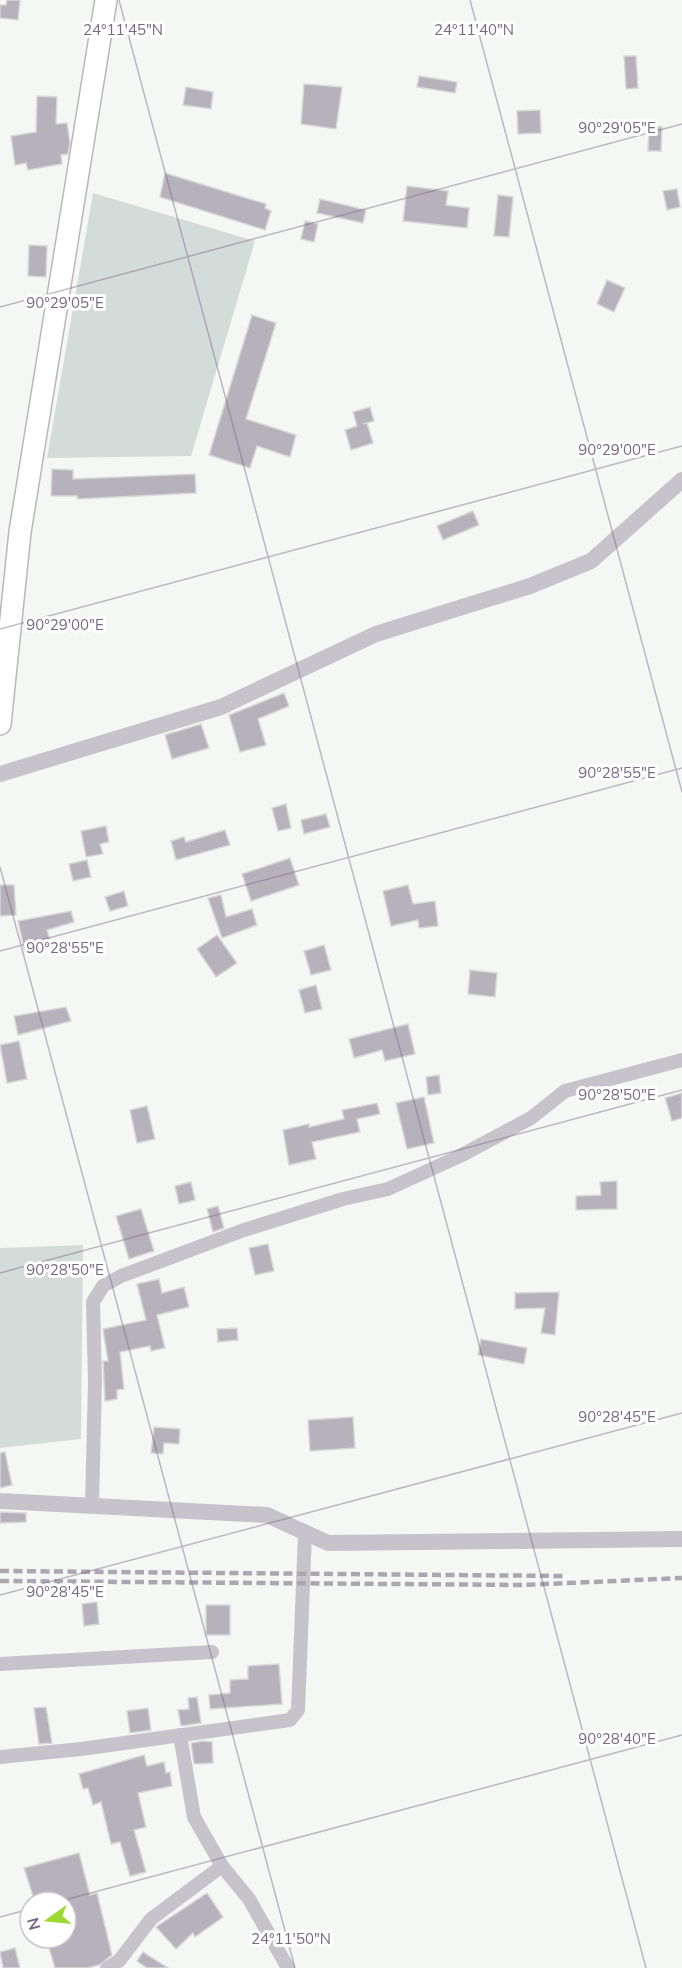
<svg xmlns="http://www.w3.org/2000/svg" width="682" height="1968" font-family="Mulish,sans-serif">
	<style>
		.green { fill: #d4dcda }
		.building { fill: #b7b1bc; stroke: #d7d9d7; stroke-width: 1.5 }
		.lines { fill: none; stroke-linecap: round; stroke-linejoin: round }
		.primary-casing { stroke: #bbb6be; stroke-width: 24 }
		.minor { stroke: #c7c3ca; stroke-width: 14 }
		.tertiary { stroke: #c7c3ca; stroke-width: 16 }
		.primary { stroke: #fff; stroke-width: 21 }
		.rail { stroke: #aca6b0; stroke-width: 4.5; stroke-dasharray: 9 4.5; stroke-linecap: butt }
		.ticks { fill: none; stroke: #786884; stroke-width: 1.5; stroke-opacity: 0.45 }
		.ticks-label { font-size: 15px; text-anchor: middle; fill: #786884; stroke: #fff; stroke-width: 6; stroke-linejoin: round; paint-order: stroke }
	</style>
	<rect width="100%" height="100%" fill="#f5f7f5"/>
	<g class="green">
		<path d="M 93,193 L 255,241 L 191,456 L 47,458 Z"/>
		<path d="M 83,1245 L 81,1439 L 0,1448 L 0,1248 Z"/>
	</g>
	<g class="building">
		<path d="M 7,0 L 20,0 L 18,20 L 0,18 L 0,5 L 6,5 Z"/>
		<path d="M 624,56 L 636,56 L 638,88 L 626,89 Z"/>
		<path d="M 419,76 L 457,82 L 455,93 L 417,87 Z"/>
		<path d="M 304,84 L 342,87 L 336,129 L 301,124 Z"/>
		<path d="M 186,87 L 213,92 L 211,109 L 183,105 Z"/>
		<path d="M 37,96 L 57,97 L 56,124 L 67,123 L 70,143 L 68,154 L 61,155 L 62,164 L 28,170 L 26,163 L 15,165 L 11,136 L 36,132 Z"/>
		<path d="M 540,110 L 541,133 L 518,134 L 517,111 Z"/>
		<path d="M 649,126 L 662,127 L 661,151 L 648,151 Z"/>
		<path d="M 165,173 L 266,204 L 265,208 L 271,211 L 265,230 L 160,197 Z"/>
		<path d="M 407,186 L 448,191 L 446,205 L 469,208 L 467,228 L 403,221 Z"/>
		<path d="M 677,189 L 680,207 L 667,210 L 663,191 Z"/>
		<path d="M 498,195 L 513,197 L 509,237 L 494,236 Z"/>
		<path d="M 320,199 L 366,210 L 363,223 L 317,213 Z"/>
		<path d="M 305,221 L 318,224 L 314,242 L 301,239 Z"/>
		<path d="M 29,245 L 47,246 L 46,277 L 28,276 Z"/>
		<path d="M 607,280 L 625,288 L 614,312 L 597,304 Z"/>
		<path d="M 252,315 L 276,323 L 246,419 L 296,435 L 290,457 L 257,446 L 250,468 L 209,455 Z"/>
		<path d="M 370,407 L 374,421 L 363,424 L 367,423 L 373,443 L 351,450 L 345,430 L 357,426 L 353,412 Z"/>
		<path d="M 52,469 L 73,470 L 73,479 L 195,474 L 196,493 L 78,499 L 77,496 L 51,496 Z"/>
		<path d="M 473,511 L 479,525 L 443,540 L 437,526 Z"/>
		<path d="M 284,693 L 289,706 L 258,719 L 266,745 L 240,752 L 229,715 Z"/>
		<path d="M 201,724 L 209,748 L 172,759 L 165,735 Z"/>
		<path d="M 286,804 L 291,828 L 278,831 L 272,808 Z"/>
		<path d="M 326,814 L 330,827 L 304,834 L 301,820 Z"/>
		<path d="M 106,826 L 109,842 L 100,844 L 103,854 L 86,857 L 81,831 Z"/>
		<path d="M 225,830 L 230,845 L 176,860 L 171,841 L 184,837 L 186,842 Z"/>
		<path d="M 290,858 L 299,885 L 251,901 L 242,874 Z"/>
		<path d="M 87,860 L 91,877 L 73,881 L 69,864 Z"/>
		<path d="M 0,885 L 14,885 L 16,915 L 0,916 Z"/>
		<path d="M 408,885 L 413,904 L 435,901 L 438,926 L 419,928 L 418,920 L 391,926 L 383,891 Z"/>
		<path d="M 124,891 L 128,906 L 110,911 L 105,897 Z"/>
		<path d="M 221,895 L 226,917 L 252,909 L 257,925 L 222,938 L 208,898 Z"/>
		<path d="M 71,911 L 74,922 L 47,930 L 52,947 L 25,953 L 18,921 Z"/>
		<path d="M 217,935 L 237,963 L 216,977 L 197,949 Z"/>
		<path d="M 324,945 L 331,970 L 311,975 L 304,951 Z"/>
		<path d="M 470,970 L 497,973 L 495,997 L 468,994 Z"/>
		<path d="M 316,985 L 322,1009 L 305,1013 L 299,990 Z"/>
		<path d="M 66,1007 L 71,1021 L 18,1035 L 14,1016 Z"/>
		<path d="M 408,1024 L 415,1054 L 385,1061 L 382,1050 L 354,1058 L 349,1039 Z"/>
		<path d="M 19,1041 L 27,1079 L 7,1083 L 0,1045 Z"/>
		<path d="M 439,1075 L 441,1093 L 428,1095 L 426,1077 Z"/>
		<path d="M 682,1093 L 682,1118 L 672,1121 L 665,1098 Z"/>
		<path d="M 424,1097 L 434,1143 L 407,1149 L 396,1103 Z"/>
		<path d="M 377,1103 L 380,1114 L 357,1119 L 360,1132 L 312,1142 L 316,1159 L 289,1165 L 283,1130 L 309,1124 L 309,1127 L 344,1119 L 342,1110 Z"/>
		<path d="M 147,1106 L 155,1139 L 137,1143 L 130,1110 Z"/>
		<path d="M 617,1181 L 617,1209 L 576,1210 L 576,1196 L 601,1195 L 600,1182 Z"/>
		<path d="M 191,1182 L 195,1200 L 179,1204 L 175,1186 Z"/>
		<path d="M 218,1206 L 224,1228 L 213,1232 L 207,1209 Z"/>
		<path d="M 141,1209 L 154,1251 L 129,1259 L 116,1216 Z"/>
		<path d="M 268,1244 L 274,1271 L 255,1275 L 249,1248 Z"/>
		<path d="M 159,1279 L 162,1293 L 184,1287 L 189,1307 L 157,1315 L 165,1348 L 151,1351 L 150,1346 L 120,1352 L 124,1389 L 117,1390 L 117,1399 L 105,1401 L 103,1361 L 108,1361 L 103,1329 L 146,1320 L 137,1284 Z"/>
		<path d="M 559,1292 L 555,1335 L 541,1333 L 545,1308 L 515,1309 L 515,1293 Z"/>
		<path d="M 237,1328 L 238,1340 L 218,1342 L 217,1329 Z"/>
		<path d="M 481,1339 L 527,1348 L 524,1364 L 478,1355 Z"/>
		<path d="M 353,1417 L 355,1448 L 310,1451 L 308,1420 Z"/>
		<path d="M 154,1427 L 180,1429 L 179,1444 L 164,1443 L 163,1454 L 151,1453 Z"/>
		<path d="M 5,1452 L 12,1485 L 0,1488 L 0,1453 Z"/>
		<path d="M 0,1512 L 26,1513 L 26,1522 L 0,1523 Z"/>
		<path d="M 97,1602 L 99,1624 L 84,1626 L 82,1604 Z"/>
		<rect x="206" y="1605" width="24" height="30"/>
		<path d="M 279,1664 L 282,1704 L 210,1709 L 209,1695 L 230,1693 L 230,1680 L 248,1679 L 248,1666 Z"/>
		<path d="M 197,1697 L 201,1723 L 181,1726 L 178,1710 L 189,1709 L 188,1698 Z"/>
		<path d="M 46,1707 L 52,1743 L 39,1744 L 34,1708 Z"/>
		<path d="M 148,1708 L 151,1730 L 130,1733 L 127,1711 Z"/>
		<path d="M 203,1741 L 212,1742 L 213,1763 L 194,1764 L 191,1743 Z"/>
		<path d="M 144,1755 L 147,1766 L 164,1762 L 166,1773 L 170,1772 L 172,1786 L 138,1793 L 146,1827 L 134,1830 L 146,1872 L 130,1876 L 120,1842 L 111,1844 L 101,1802 L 93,1805 L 88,1788 L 83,1789 L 79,1774 Z"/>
		<path d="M 79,1853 L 90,1895 L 97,1893 L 112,1955 L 99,1965 L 87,1968 L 55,1968 L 46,1938 L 66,1938 L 66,1902 L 35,1902 L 24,1868 Z"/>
		<path d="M 207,1893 L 223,1917 L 195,1937 L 193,1933 L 176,1949 L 156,1927 Z"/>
		<path d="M 15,1948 L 20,1968 L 3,1968 L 0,1952 Z"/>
		<path d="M 143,1952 L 168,1968 L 147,1968 L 137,1961 Z"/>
	</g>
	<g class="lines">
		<g class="primary-casing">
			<path id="primary" d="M 0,724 L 20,532 L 106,0"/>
		</g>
		<g class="minor">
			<path d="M 92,1504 L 95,1382 L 93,1302 L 103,1286 L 121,1276 L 244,1230 L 343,1199 L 388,1189 L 462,1155 L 531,1118 L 565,1091 L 682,1060"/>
			<path d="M 0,1664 L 212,1652"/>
			<path d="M 180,1735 L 194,1817 L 222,1866 L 249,1899 L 288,1968"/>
			<path d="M 0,1757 L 81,1749 L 290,1720 L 298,1710 L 305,1533"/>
			<path d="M 107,1968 L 119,1961 L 151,1919 L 222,1866"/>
		</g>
		<g class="tertiary">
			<path d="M 0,774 L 221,707 L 376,634 L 530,586 L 591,561 L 682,480"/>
			<path d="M 0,1501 L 267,1515 L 328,1543 L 682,1539"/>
		</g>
		<use href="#primary" class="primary"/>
		<g class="rail">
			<path d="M 0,1571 L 565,1576"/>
			<path d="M 0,1581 L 523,1585 L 682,1578"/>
		</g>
	</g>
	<path class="ticks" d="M 119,0 L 646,1968M 470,0 L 682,792M 0,307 L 682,124M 0,629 L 682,446M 0,867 L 295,1968M 0,951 L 682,768M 0,1273 L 682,1090M 0,1595 L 682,1413M 57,1902 L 682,1735M 0,1917 L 30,1909"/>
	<g class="ticks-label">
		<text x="123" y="35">24°11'45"N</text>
		<text x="474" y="35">24°11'40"N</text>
		<text x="617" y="133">90°29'05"E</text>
		<text x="65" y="308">90°29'05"E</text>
		<text x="617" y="455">90°29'00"E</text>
		<text x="65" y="630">90°29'00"E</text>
		<text x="617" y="778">90°28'55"E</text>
		<text x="65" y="953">90°28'55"E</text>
		<text x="617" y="1100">90°28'50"E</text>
		<text x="65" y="1275">90°28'50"E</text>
		<text x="617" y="1422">90°28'45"E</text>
		<text x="65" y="1597">90°28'45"E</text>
		<text x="617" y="1744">90°28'40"E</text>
		<text x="291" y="1944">24°11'50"N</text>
	</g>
	<g transform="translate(48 1920) rotate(255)"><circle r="28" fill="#ffffff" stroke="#c9c3ce" stroke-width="1.5"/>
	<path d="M0-4.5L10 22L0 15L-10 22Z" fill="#9dd834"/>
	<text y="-9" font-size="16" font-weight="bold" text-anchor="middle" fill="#786884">N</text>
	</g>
</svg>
